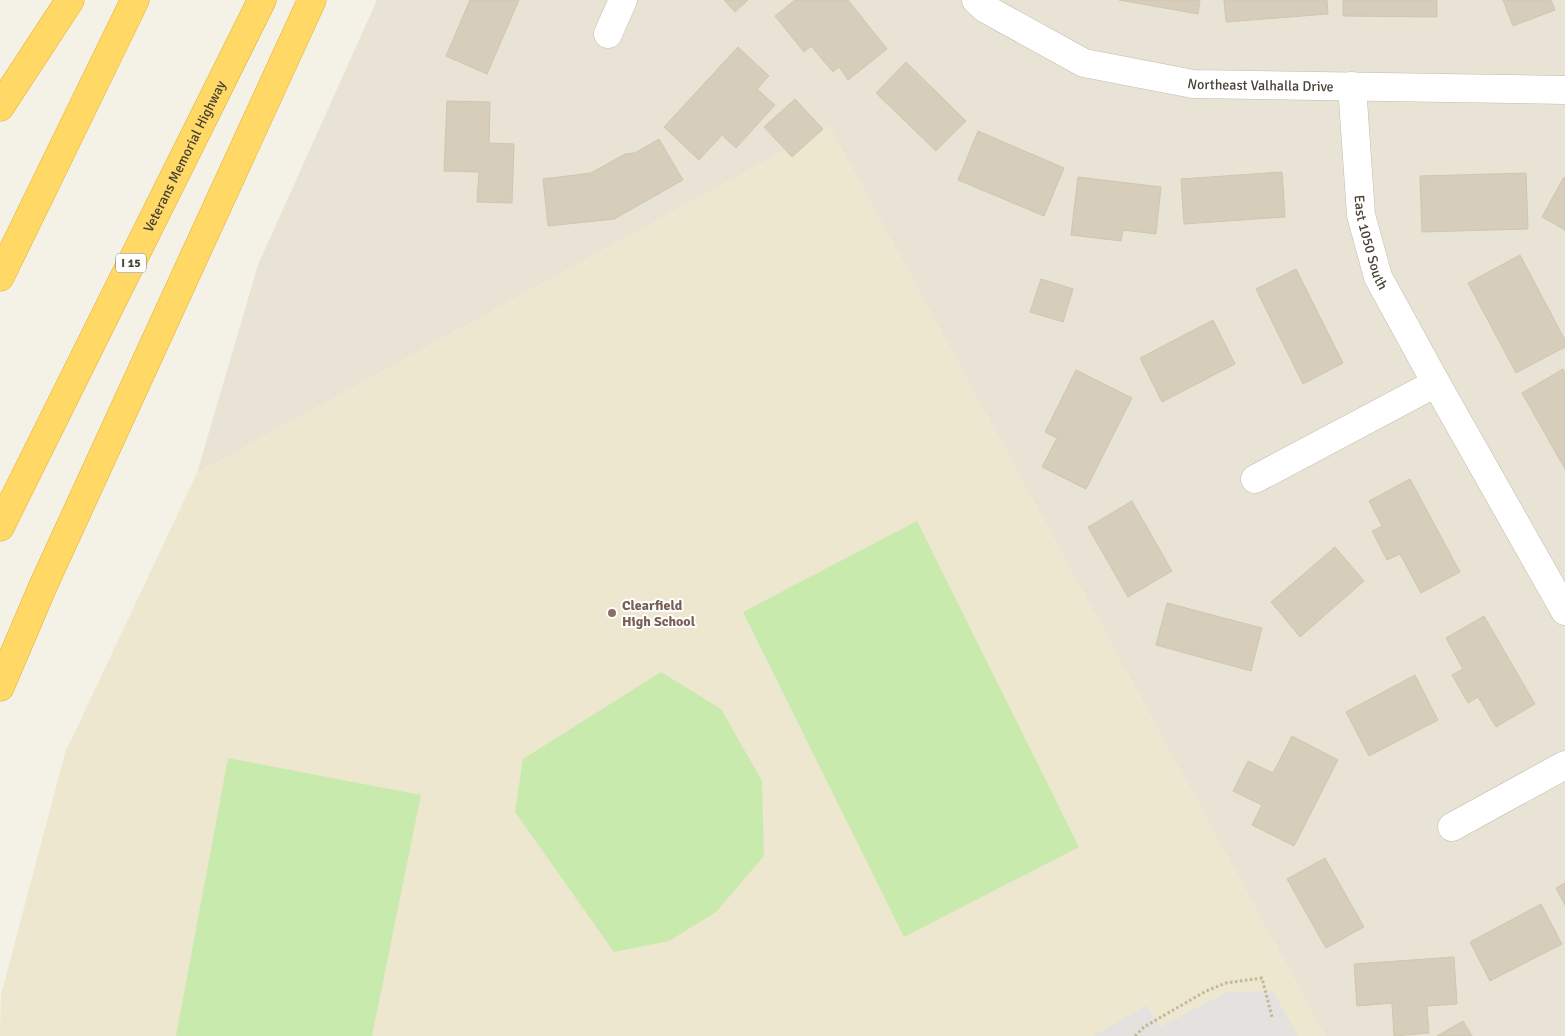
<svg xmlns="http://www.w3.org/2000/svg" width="1565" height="1036" font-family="Signika,sans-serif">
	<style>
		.residential { fill: #e8e3d4 }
		.education { fill: #ede7cf }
		.green { fill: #c9eaad }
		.parking { fill: #e4e2de }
		.building { fill: #d6cdbb; stroke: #d1c6ae }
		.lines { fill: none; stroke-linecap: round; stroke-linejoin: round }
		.minor-casing { stroke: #c2bcab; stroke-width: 29 }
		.motorway-casing { stroke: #e3b031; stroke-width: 29 }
		.path { stroke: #c2b799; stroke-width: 3; stroke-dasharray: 2.5 2.5; stroke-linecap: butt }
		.minor { stroke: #fff; stroke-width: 28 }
		.motorway { stroke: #ffd866; stroke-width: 28 }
		.education-dot { fill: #8d6e63; stroke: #fff; stroke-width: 2 }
		.labels { text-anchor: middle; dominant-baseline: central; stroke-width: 4; stroke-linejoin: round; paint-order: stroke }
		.shield { fill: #fff; stroke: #7e7a72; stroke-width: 1 }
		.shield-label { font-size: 12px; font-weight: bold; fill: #474135 }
		.street-label { font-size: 14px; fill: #474135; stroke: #fff }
		.education-label { font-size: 14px; font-weight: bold; fill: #785e54; stroke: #fff; text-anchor: start }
	</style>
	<rect width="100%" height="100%" fill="#f4f1e6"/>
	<path class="residential" d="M 377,0 L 1565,0 L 1565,1036 L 1325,1036 L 829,126 L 197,473 L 258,265 Z"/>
	<path class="education" d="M 829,126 L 1325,1036 L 0,1036 L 1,995 L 65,753 L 197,473 Z"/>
	<g class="green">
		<path d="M 917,521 L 1079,847 L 904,937 L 743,612 Z"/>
		<path d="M 661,672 L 721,709 L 762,781 L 764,856 L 716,912 L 669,941 L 614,952 L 515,812 L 523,759 Z"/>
		<path d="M 228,758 L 421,795 L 372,1036 L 176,1036 Z"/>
	</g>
	<path class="parking" d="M 1273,991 L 1298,1036 L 1093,1036 L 1147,1005 L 1160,1027 L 1227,992 Z"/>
	<g class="building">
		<path d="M 470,0 L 519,0 L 487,74 L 446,56 Z"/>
		<path d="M 724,0 L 748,0 L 735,12 Z"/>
		<path d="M 795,0 L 848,0 L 887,49 L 848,80 L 839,67 L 833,72 L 811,46 L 804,52 L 775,16 Z"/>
		<path d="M 1119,0 L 1200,0 L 1198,14 Z"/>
		<path d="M 1224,0 L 1327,0 L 1328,14 L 1226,22 Z"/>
		<path d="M 1343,0 L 1437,0 L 1437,17 L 1343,16 Z"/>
		<path d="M 1503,0 L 1551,0 L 1555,10 L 1513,26 Z"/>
		<path d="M 738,47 L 769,76 L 757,89 L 775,105 L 736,148 L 722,135 L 699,160 L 664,127 Z"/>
		<path d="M 906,62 L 966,121 L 936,151 L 876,93 Z"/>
		<path d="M 795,99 L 823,129 L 792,157 L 764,127 Z"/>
		<path d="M 447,101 L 490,102 L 489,143 L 514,144 L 512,203 L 477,202 L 479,172 L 444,171 Z"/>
		<path d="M 978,131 L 1064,168 L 1044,216 L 958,180 Z"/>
		<path d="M 659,139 L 683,180 L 614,219 L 548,226 L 543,179 L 591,173 L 625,154 L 635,153 Z"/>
		<path d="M 1282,172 L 1285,217 L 1184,224 L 1181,179 Z"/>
		<path d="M 1526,173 L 1528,229 L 1422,232 L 1420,176 Z"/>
		<path d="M 1078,177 L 1161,187 L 1156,234 L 1123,230 L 1121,241 L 1071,235 Z"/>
		<path d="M 1564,177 L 1565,178 L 1565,230 L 1542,217 Z"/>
		<path d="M 1520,255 L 1565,340 L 1565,347 L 1516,373 L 1468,283 Z"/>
		<path d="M 1296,269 L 1343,363 L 1303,384 L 1256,289 Z"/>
		<path d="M 1041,279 L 1073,289 L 1063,322 L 1030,312 Z"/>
		<path d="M 1213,320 L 1235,364 L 1162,402 L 1140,358 Z"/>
		<path d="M 1563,369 L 1565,373 L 1565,469 L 1522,393 Z"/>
		<path d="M 1076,370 L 1132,398 L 1086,489 L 1042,467 L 1057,438 L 1045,432 Z"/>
		<path d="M 1410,479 L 1460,572 L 1421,593 L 1400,554 L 1387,560 L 1372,531 L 1382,526 L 1369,501 Z"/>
		<path d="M 1132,501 L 1172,571 L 1128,597 L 1088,527 Z"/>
		<path d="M 1335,547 L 1364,581 L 1300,637 L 1271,602 Z"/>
		<path d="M 1167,603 L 1262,628 L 1251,671 L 1156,645 Z"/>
		<path d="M 1484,616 L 1535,704 L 1496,727 L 1478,697 L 1468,703 L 1452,675 L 1463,669 L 1446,638 Z"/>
		<path d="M 1415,675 L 1438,720 L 1369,756 L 1346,712 Z"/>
		<path d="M 1292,736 L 1338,760 L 1294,846 L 1252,825 L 1262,805 L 1233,791 L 1248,761 L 1273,773 Z"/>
		<path d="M 1325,858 L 1364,927 L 1326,948 L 1287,879 Z"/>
		<path d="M 1565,883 L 1565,905 L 1556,888 Z"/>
		<path d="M 1541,904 L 1562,944 L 1490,981 L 1470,942 Z"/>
		<path d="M 1454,957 L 1457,1004 L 1427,1006 L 1429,1033 L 1394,1036 L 1392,1003 L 1357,1006 L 1354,964 Z"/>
		<path d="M 1463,1021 L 1472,1036 L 1437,1036 Z"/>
	</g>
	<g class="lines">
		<g class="minor-casing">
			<g id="minor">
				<path id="s1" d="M 976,0 L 986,9 L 1084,63 L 1193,84 L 1565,90"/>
				<path d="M 608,34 L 623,0"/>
				<path id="s2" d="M 1352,86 L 1361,215 L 1378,277 L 1436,383 L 1565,611"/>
				<path d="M 1255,479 L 1436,383"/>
				<path d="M 1452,827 L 1565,765"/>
			</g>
		</g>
		<g class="motorway-casing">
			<g id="motorway">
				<path d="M 0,107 L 70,0"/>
				<path d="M 0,277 L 135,0"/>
				<path id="s3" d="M 0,527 L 262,0"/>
				<path d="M 0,687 L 43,586 L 312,0"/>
			</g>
		</g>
		<path class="path" d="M 1135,1036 L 1144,1027 L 1206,991 L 1226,983 L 1262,978 L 1272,1017"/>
		<use href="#minor" class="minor"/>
		<use href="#motorway" class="motorway"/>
	</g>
	<circle class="education-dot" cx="612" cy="613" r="5"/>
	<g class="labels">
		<rect class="shield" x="116" y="253.5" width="30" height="19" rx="4"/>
		<g class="shield-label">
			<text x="131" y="263">I 15</text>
		</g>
		<g class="street-label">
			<text stroke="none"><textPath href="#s1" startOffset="304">Northeast Valhalla Drive</textPath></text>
			<text stroke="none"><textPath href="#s3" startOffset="414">Veterans Memorial Highway</textPath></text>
			<text stroke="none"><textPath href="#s2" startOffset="158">East 1050 South</textPath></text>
		</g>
		<g class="education-label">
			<text x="622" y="605">Clearfield<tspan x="622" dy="16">High School</tspan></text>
		</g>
	</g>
</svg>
